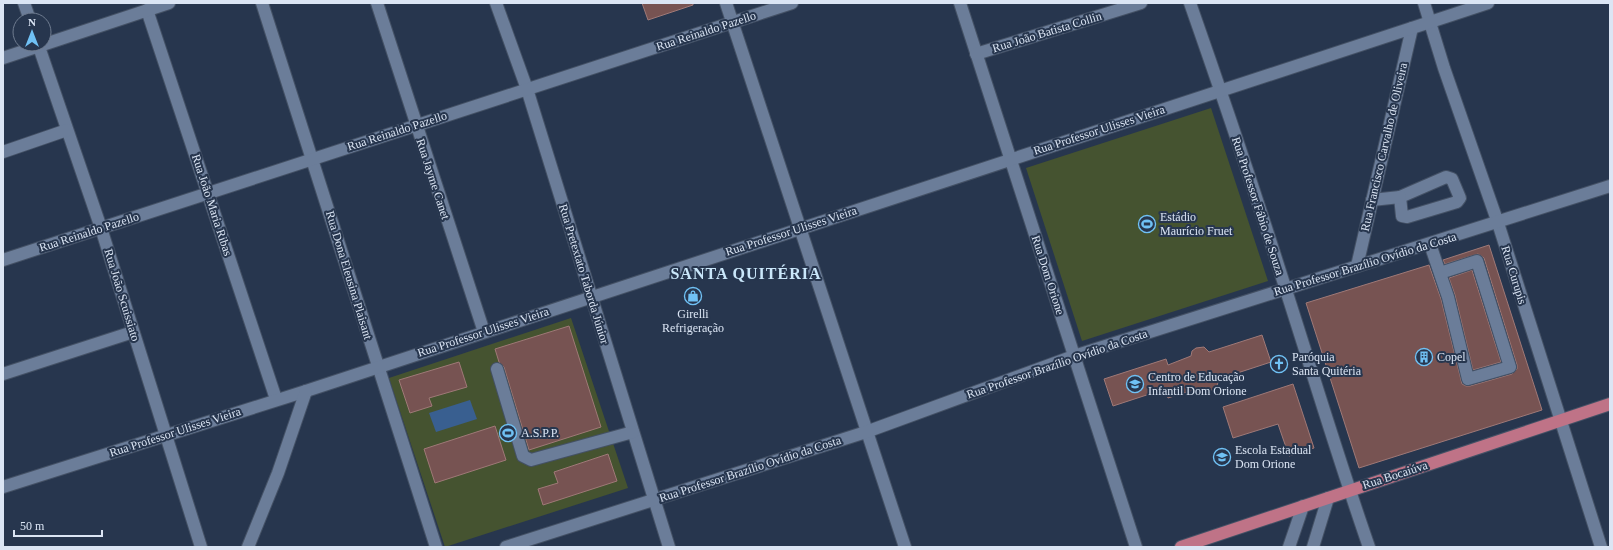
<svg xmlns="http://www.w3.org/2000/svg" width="1613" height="550" font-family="Georgia,serif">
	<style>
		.green { fill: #455330 }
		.water { fill: #395f90 }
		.building { fill: #775352; stroke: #9f7977 }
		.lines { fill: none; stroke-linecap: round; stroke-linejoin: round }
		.minor-casing { stroke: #445165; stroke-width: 14 }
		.major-casing { stroke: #445165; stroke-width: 14 }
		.minor { stroke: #6b7d99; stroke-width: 12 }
		.major { stroke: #bf7387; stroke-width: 12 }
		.labels { text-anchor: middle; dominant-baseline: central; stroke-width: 4; stroke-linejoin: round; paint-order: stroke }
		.street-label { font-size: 12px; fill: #dbe5f4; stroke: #27364e }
		.poi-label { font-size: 12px; fill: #dbe5f4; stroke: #27364e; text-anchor: start }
		.district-label { font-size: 16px; font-weight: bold; letter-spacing: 1px; fill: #cae7fa; stroke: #27364e }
	</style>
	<rect width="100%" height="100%" fill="#27364e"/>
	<g class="green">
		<path d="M 1211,108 L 1268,281 L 1082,341 L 1026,168 Z"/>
		<path d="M 571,318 L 628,488 L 445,547 L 389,378 Z"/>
	</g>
	<path class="water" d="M 470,400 L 477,419 L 436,432 L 429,413 Z"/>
	<g class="building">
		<path d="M 642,3 L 693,3 L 693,5 L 648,20 Z"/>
		<path d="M 1489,245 L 1542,410 L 1359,468 L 1306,303 L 1429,265 L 1441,299 L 1462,384 L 1466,386 L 1470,386 L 1512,374 L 1517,369 L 1517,365 L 1484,258 L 1478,254 L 1445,264 L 1443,260 Z"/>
		<path d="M 1472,270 L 1501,362 L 1473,370 L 1455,295 L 1449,278 Z"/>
		<path d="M 569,326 L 601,427 L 529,450 L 504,367 L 499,362 L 495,349 Z"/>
		<path d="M 1262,335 L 1271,362 L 1219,379 L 1216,389 L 1206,391 L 1200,389 L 1193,390 L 1168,398 L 1165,389 L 1113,406 L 1104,379 L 1166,359 L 1168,365 L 1191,356 L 1192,351 L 1196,348 L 1204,347 L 1209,352 Z"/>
		<path d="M 459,362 L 467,387 L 429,398 L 432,406 L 410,413 L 399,380 Z"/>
		<path d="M 1293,384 L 1314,448 L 1289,456 L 1278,424 L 1233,438 L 1223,407 Z"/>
		<path d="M 495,426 L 506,460 L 435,483 L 424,449 Z"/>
		<path d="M 608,454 L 617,481 L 543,505 L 538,489 L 558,483 L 554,472 Z"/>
	</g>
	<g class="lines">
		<g class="minor-casing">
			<g id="minor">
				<path d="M 24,3 L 30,20"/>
				<path d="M 262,3 C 321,184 377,366 436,547"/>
				<path d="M 377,3 L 484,332"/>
				<path d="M 496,3 L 527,89 L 669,547"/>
				<path d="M 726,3 L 905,547"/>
				<path d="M 960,3 L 1136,547"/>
				<path d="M 1190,3 C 1223,97 1255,192 1285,287 C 1313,374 1339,461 1369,547"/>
				<path d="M 1424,3 L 1444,68 L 1498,223 L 1601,547"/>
				<path d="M 147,10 L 276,399"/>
				<path d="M 38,44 L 101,228 L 201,547"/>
				<path d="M 976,54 L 1141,3"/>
				<path d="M 3,58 L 169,3"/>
				<path d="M 3,152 L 67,130"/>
				<path d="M 1446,177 L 1452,179 L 1460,198 L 1457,202 L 1407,217 L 1402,216 L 1400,197 Z"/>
				<path d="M 1372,200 L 1400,197"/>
				<path d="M 1430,244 L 1448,297 L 1468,379 L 1510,367 L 1477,261 L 1440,273"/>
				<path d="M 3,260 L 792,3"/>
				<path d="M 1357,266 L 1412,28"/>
				<path d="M 497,369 L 523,456 L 531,460 L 633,432"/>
				<path d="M 3,374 L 133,332"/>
				<path d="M 3,487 L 306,391 L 1488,3"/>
				<path d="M 248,547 L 278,473 L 306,391"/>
				<path d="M 506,547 L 866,432 L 1074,356 L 1610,186"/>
				<path d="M 1289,547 L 1303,506"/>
				<path d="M 1313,547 L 1328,498"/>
			</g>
		</g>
		<g class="major-casing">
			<path id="major" d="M 1181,547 L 1610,404"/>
		</g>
		<use href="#minor" class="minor"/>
		<use href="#major" class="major"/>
	</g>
	<defs>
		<g id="stadium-ring" transform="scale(0.9)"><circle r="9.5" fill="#27364e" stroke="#70c1f4" stroke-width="1.5"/><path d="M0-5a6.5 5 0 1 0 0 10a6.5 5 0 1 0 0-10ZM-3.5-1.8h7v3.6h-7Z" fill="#70c1f4"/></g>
		<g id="shop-ring" transform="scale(0.9)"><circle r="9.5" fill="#27364e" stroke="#70c1f4" stroke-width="1.5"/><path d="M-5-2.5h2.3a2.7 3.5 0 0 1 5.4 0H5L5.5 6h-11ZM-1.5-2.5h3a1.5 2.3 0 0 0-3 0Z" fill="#70c1f4"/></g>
		<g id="building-ring" transform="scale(0.9)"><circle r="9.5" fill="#27364e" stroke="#70c1f4" stroke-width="1.5"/><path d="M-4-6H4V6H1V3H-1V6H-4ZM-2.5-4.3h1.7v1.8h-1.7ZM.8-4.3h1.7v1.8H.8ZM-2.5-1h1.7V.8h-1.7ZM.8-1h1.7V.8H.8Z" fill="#70c1f4"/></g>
		<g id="church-ring" transform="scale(0.9)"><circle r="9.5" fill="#27364e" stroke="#70c1f4" stroke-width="1.5"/><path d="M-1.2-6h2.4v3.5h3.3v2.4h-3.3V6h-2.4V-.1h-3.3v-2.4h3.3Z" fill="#70c1f4"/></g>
		<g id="school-ring" transform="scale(0.9)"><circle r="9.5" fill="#27364e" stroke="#70c1f4" stroke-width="1.5"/><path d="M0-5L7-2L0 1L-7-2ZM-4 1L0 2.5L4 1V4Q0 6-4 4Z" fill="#70c1f4"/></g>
	</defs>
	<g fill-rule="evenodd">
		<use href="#stadium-ring" x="1147" y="224"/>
		<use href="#shop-ring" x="693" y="296"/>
		<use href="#building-ring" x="1424" y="357"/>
		<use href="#church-ring" x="1279" y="364"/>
		<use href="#school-ring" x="1135" y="384"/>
		<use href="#stadium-ring" x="508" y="433"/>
		<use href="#school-ring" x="1222" y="457"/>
	</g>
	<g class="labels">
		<g class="street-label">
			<text transform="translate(706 31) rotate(-18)">Rua Reinaldo Pazello</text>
			<text transform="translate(1047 32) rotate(-17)">Rua João Batista Collin</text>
			<text transform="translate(1099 130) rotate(-18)">Rua Professor Ulisses Vieira</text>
			<text transform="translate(397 131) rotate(-18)">Rua Reinaldo Pazello</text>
			<text transform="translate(1384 147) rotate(-77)">Rua Francisco Carvalho de Oliveira</text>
			<text transform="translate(433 179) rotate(72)">Rua Jayme Canet</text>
			<text transform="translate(212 205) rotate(72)">Rua João Maria Ribas</text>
			<text transform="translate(1258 206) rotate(72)">Rua Professor Fábio de Souza</text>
			<text transform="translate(791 231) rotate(-18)">Rua Professor Ulisses Vieira</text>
			<text transform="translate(89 232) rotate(-18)">Rua Reinaldo Pazello</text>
			<text transform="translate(1365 264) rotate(-17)">Rua Professor Brazílio Ovídio da Costa</text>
			<text transform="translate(584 274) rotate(73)">Rua Pretextato Taborda Júnior</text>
			<text transform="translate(349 275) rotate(73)">Rua Dona Eleusina Plaisant</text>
			<text transform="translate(1048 275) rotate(72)">Rua Dom Orione</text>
			<text transform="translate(1514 275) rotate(73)">Rua Curupis</text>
			<text transform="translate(122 295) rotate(73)">Rua João Scuissiato</text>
			<text transform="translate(483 332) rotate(-18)">Rua Professor Ulisses Vieira</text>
			<text transform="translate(1057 364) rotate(-19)">Rua Professor Brazílio Ovídio da Costa</text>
			<text transform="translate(175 432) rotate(-18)">Rua Professor Ulisses Vieira</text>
			<text transform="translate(750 469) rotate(-18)">Rua Professor Brazílio Ovídio da Costa</text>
			<text transform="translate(1395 475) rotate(-18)">Rua Bocaiúva</text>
		</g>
		<g class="poi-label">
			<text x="1160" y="217">Estádio<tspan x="1160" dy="14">Maurício Fruet</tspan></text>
			<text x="693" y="314" text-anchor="middle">Girelli<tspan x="693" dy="14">Refrigeração</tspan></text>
			<text x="1292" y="357">Paróquia<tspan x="1292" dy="14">Santa Quitéria</tspan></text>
			<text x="1437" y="357">Copel</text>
			<text x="1148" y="377">Centro de Educação<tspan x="1148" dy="14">Infantil Dom Orione</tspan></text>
			<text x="521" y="433">A.S.P.P.</text>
			<text x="1235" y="450">Escola Estadual<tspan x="1235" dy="14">Dom Orione</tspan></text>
		</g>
		<g class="district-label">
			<text x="746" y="273">SANTA QUITÉRIA</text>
		</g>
	</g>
	<rect width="1613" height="550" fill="none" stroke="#dbe5f4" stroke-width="8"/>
	<g transform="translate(32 32)"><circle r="19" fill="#27364e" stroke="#6f7c90"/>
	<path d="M0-3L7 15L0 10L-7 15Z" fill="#70c1f4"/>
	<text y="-6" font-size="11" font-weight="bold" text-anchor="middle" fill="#dbe5f4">N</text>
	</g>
	<path d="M14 530v6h88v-6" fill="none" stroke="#dbe5f4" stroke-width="2"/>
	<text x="20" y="530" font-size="12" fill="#dbe5f4" stroke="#27364e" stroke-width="3" paint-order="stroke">50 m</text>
</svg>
